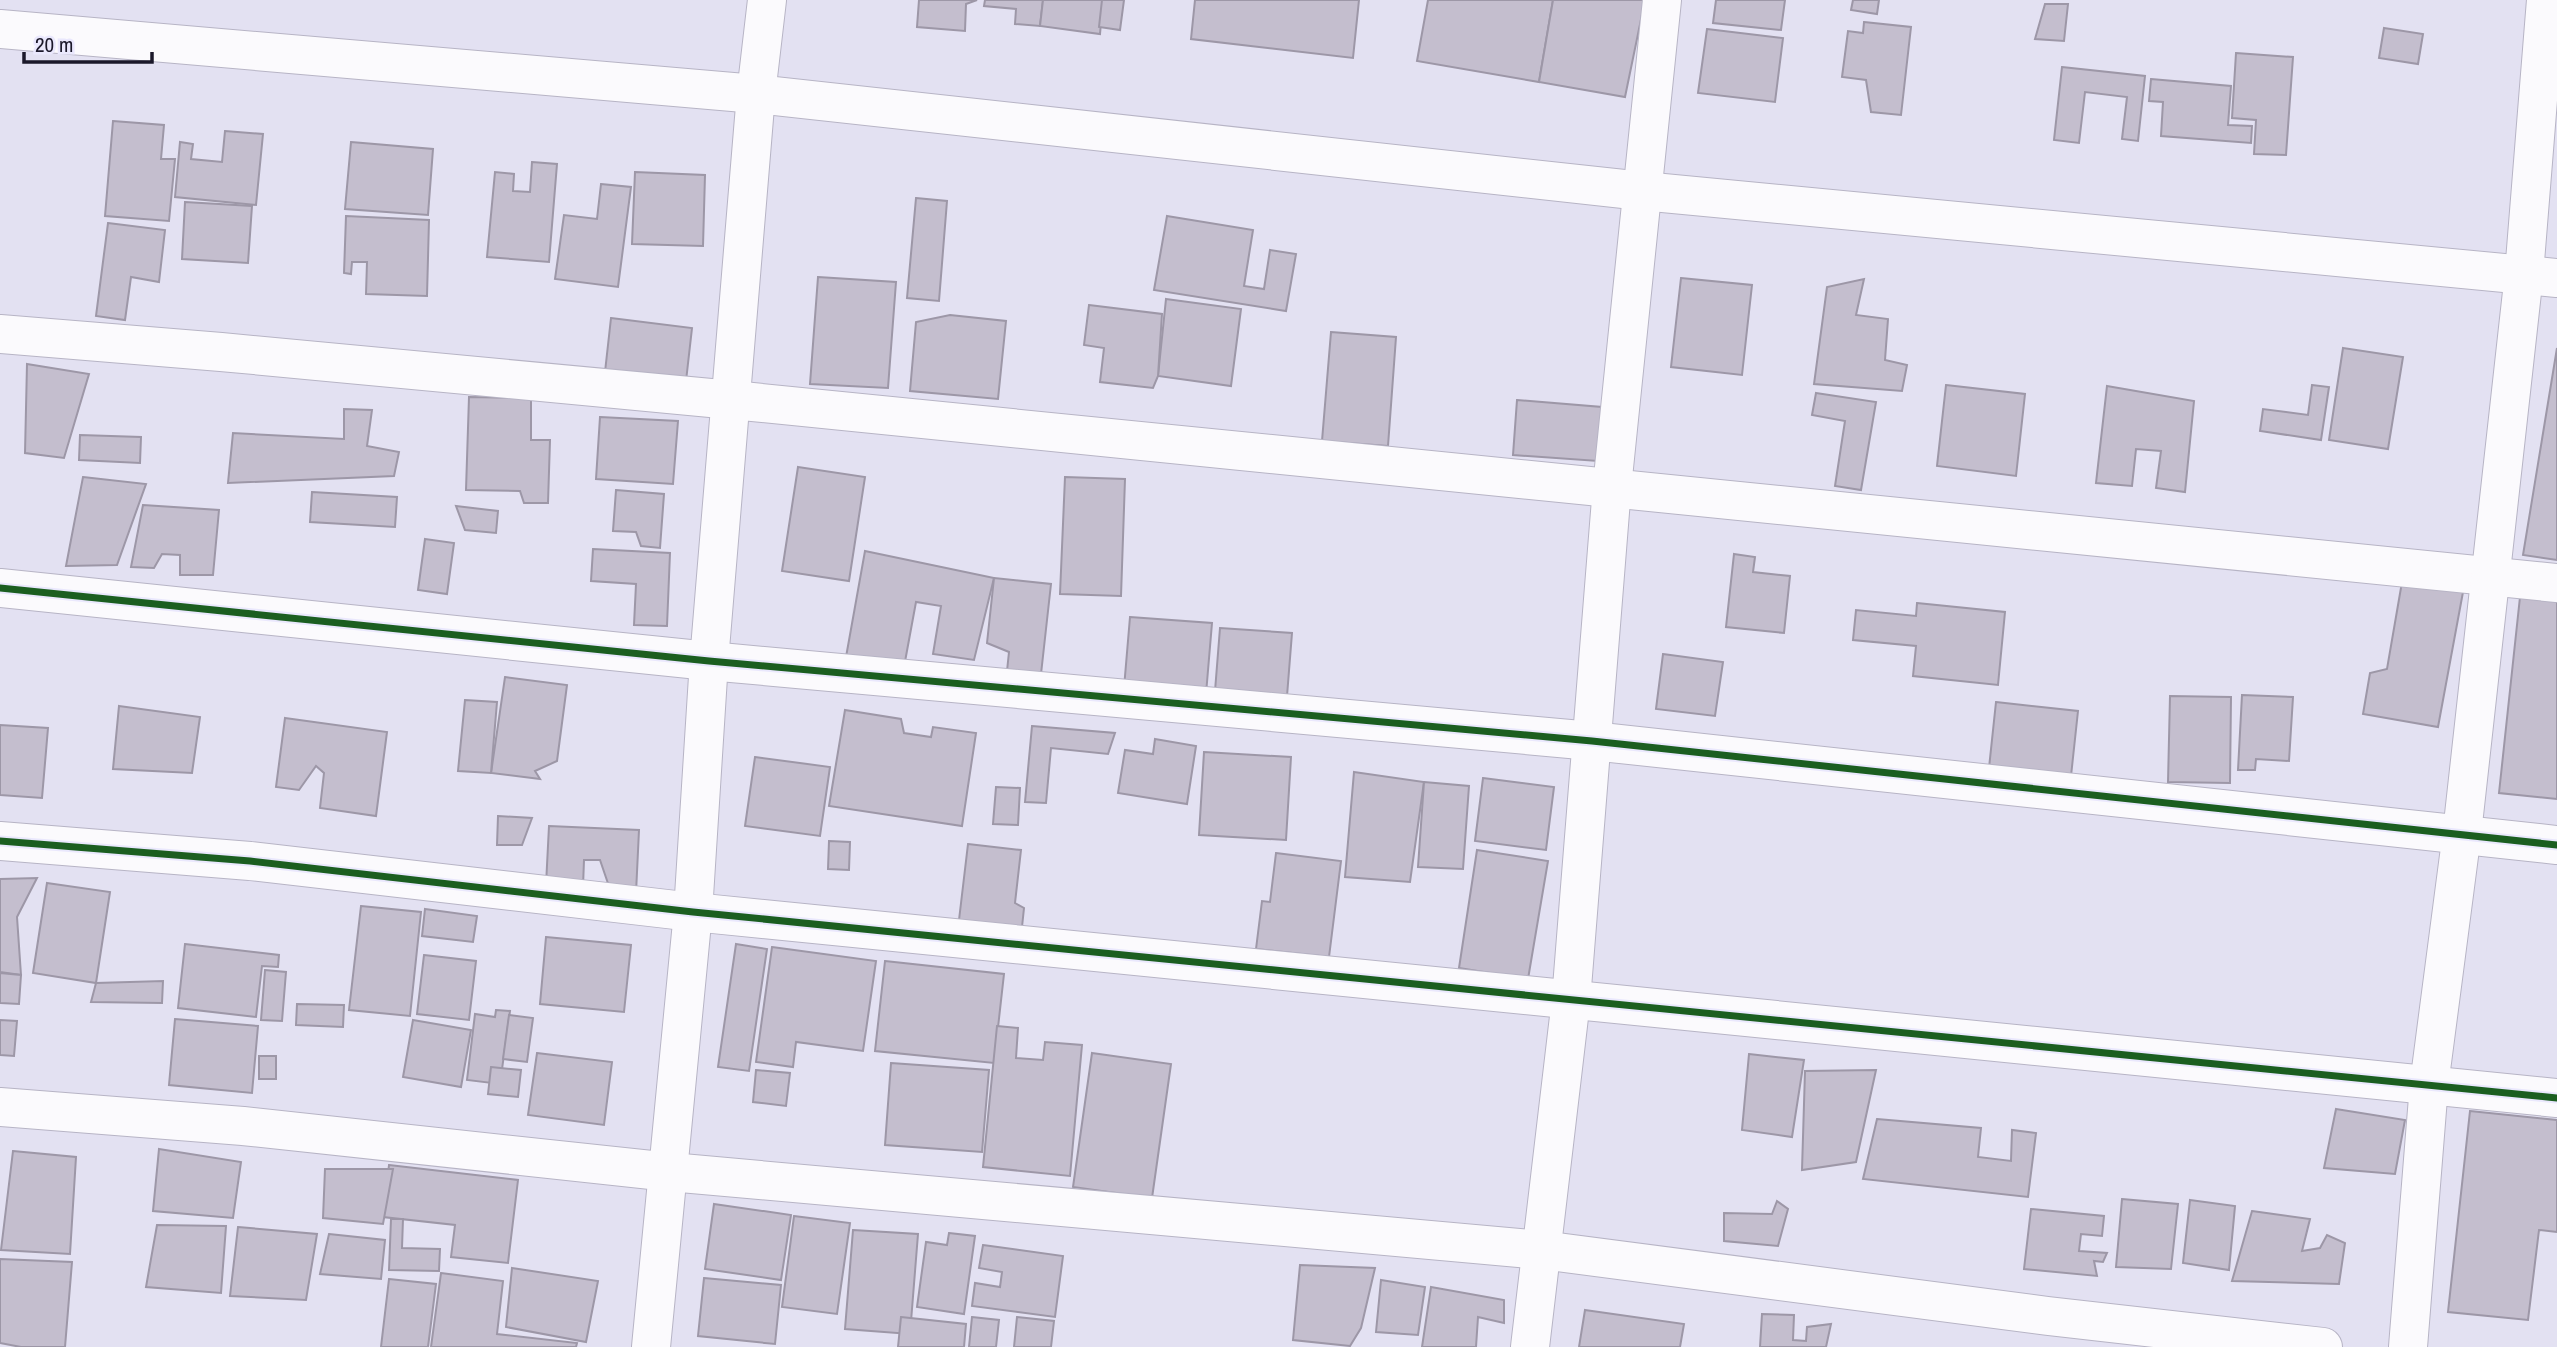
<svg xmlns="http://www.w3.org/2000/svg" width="2557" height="1347" font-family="'Archivo Narrow',sans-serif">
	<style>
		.building { fill: #c4bece; stroke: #9d97a7; stroke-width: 2 }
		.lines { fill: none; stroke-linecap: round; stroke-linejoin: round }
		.minor-casing { stroke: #b7b4c5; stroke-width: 40 }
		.tertiary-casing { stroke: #b7b4c5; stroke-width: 40 }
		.minor { stroke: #fbfafd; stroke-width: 38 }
		.tertiary { stroke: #fbfafd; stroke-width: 38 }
		.cycleway-casing { stroke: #eae8fd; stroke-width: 11 }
		.cycleway { stroke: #1b5e20; stroke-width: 7 }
	</style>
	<rect width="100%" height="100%" fill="#e3e1f2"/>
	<g class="building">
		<path d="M 919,0 L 977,0 L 966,4 L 965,31 L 917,27 Z"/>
		<path d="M 985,0 L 1043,0 L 1040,26 L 1015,24 L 1016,9 L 984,6 Z"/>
		<path d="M 1043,0 L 1103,0 L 1100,34 L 1040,26 Z"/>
		<path d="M 1102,0 L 1124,0 L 1120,30 L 1099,27 Z"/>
		<path d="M 1195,0 L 1359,0 L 1353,58 L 1191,39 Z"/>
		<path d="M 1428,0 L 1553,0 L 1539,82 L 1417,61 Z"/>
		<path d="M 1553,0 L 1645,0 L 1625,97 L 1539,82 Z"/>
		<path d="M 1716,0 L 1785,0 L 1781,30 L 1713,23 Z"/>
		<path d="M 1853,0 L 1879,0 L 1877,14 L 1851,10 Z"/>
		<path d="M 2045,4 L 2068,4 L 2064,41 L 2035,39 Z"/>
		<path d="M 1864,22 L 1911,27 L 1901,115 L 1871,112 L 1866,80 L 1842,77 L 1848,31 L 1863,33 Z"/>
		<path d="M 2384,28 L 2423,34 L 2418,64 L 2379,58 Z"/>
		<path d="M 1707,29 L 1783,38 L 1775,102 L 1698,93 Z"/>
		<path d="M 2236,53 L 2293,57 L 2286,155 L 2254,154 L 2256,120 L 2232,118 Z"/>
		<path d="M 2062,67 L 2145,76 L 2138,141 L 2122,139 L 2127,97 L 2085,92 L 2079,143 L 2054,140 Z"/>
		<path d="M 2151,79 L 2231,86 L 2228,125 L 2252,126 L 2251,143 L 2161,136 L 2163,102 L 2149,101 Z"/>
		<path d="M 113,121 L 164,125 L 161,159 L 175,159 L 169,221 L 105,216 Z"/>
		<path d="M 225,131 L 263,134 L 256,205 L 175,197 L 180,142 L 193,144 L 191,159 L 222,162 Z"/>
		<path d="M 351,142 L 433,149 L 428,215 L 345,209 Z"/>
		<path d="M 532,162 L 557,164 L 549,262 L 487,257 L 495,172 L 514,174 L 513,191 L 530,192 Z"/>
		<path d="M 635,172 L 705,175 L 703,246 L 632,244 Z"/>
		<path d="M 601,184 L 631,187 L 618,287 L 555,279 L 564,215 L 597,219 Z"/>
		<path d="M 916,198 L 947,201 L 939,301 L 907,298 Z"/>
		<path d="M 185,202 L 252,206 L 248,263 L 182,259 Z"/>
		<path d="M 346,216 L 429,220 L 427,296 L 366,294 L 367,262 L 352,262 L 351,274 L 344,273 Z"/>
		<path d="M 1167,216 L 1253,230 L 1244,286 L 1264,289 L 1270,250 L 1296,254 L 1286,311 L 1154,290 Z"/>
		<path d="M 108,223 L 165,230 L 159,282 L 131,277 L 125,320 L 96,316 Z"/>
		<path d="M 818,277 L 896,282 L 888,388 L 810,384 Z"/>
		<path d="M 1681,278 L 1752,285 L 1742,375 L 1671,367 Z"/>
		<path d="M 1864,279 L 1856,315 L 1888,319 L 1885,360 L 1907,365 L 1902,391 L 1814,384 L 1827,287 Z"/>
		<path d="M 1166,299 L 1241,309 L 1231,386 L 1158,376 Z"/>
		<path d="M 1089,305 L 1162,314 L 1158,376 L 1153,388 L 1100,382 L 1104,348 L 1084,345 Z"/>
		<path d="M 950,315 L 1006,321 L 998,399 L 910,391 L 916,322 Z"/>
		<path d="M 611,318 L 692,328 L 685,390 L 604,381 Z"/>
		<path d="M 1331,332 L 1396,337 L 1388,446 L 1322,441 Z"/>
		<path d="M 2343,348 L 2403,357 L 2388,449 L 2329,440 Z"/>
		<path d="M 2557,348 L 2557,560 L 2523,555 Z"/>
		<path d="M 27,364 L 89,374 L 64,458 L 25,453 Z"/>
		<path d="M 1946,385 L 2025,394 L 2016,476 L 1937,466 Z"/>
		<path d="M 2312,385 L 2329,387 L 2321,440 L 2260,431 L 2263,409 L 2308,415 Z"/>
		<path d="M 2107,386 L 2194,401 L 2185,492 L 2156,488 L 2161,451 L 2136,449 L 2132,486 L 2096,483 Z"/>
		<path d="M 1816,393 L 1876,402 L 1861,490 L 1835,486 L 1845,421 L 1812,415 Z"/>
		<path d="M 469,397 L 531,398 L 531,440 L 550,440 L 548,503 L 524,503 L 520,491 L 466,490 Z"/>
		<path d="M 1517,400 L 1602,407 L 1598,461 L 1513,455 Z"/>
		<path d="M 344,409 L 372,410 L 367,446 L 399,452 L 394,476 L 228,483 L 233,433 L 344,439 Z"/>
		<path d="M 600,417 L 678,421 L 673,484 L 596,479 Z"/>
		<path d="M 80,435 L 141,437 L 140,463 L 79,460 Z"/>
		<path d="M 798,467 L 865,477 L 849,581 L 782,571 Z"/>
		<path d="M 83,477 L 146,484 L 117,565 L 66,566 Z"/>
		<path d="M 1065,477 L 1125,479 L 1121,596 L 1060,594 Z"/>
		<path d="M 616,490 L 664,494 L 660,548 L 641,546 L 636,532 L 613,531 Z"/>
		<path d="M 312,492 L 397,497 L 395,527 L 310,522 Z"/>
		<path d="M 143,505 L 219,510 L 213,575 L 180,575 L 180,555 L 162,554 L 154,568 L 131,567 Z"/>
		<path d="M 456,506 L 498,511 L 496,533 L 465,530 Z"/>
		<path d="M 425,539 L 454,543 L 447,594 L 418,590 Z"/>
		<path d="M 593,549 L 670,553 L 667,626 L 634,625 L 636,584 L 591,581 Z"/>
		<path d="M 865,551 L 994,578 L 974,660 L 933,654 L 941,606 L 916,602 L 904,667 L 846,657 Z"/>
		<path d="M 1734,554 L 1755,557 L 1753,572 L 1790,576 L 1784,633 L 1726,627 Z"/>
		<path d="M 994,578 L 1051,584 L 1041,674 L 1007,671 L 1009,652 L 987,643 Z"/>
		<path d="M 2402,582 L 2463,592 L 2438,727 L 2363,714 L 2370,673 L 2387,669 Z"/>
		<path d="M 2520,597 L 2557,601 L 2557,799 L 2499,793 Z"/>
		<path d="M 1917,603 L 2005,612 L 1998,685 L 1913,676 L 1916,646 L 1853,640 L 1856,610 L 1916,616 Z"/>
		<path d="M 1130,617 L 1212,623 L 1206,694 L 1124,688 Z"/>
		<path d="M 1220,628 L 1292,633 L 1287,696 L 1215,691 Z"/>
		<path d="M 1663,654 L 1723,662 L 1715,716 L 1656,709 Z"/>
		<path d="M 505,677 L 567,685 L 557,761 L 535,771 L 540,779 L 491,773 Z"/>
		<path d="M 2242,695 L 2293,697 L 2289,761 L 2256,759 L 2255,770 L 2238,770 Z"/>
		<path d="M 2170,696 L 2231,697 L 2230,783 L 2168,782 Z"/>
		<path d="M 465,700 L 497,702 L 491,773 L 458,771 Z"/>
		<path d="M 1996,702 L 2078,711 L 2071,776 L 1989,768 Z"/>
		<path d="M 119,706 L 200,717 L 192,773 L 113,769 Z"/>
		<path d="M 845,710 L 901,719 L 904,733 L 931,737 L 933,727 L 976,733 L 962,826 L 829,806 Z"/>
		<path d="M 285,718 L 387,732 L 376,816 L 320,808 L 324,773 L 316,766 L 299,790 L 276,787 Z"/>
		<path d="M 0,725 L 48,728 L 42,798 L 0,795 Z"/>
		<path d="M 1032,726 L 1115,733 L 1108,754 L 1051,748 L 1046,803 L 1025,802 Z"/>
		<path d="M 1155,739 L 1196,746 L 1187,804 L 1118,793 L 1125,750 L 1153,754 Z"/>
		<path d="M 1204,752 L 1291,757 L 1286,840 L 1199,835 Z"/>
		<path d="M 755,757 L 830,767 L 820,836 L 745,826 Z"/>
		<path d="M 1354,772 L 1424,782 L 1410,882 L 1345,877 Z"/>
		<path d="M 1483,778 L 1554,787 L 1546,850 L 1475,841 Z"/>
		<path d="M 1424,782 L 1469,786 L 1463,869 L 1418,867 Z"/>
		<path d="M 996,787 L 1020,788 L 1018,825 L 993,824 Z"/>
		<path d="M 498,816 L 532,818 L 522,845 L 497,845 Z"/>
		<path d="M 549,826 L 639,830 L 636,893 L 614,901 L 600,860 L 584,860 L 583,887 L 546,885 Z"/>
		<path d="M 829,841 L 850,842 L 849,870 L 828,869 Z"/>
		<path d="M 968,844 L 1021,850 L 1015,903 L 1024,908 L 1022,927 L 959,920 Z"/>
		<path d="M 1477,850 L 1548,861 L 1528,979 L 1459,968 Z"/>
		<path d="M 1276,853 L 1341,861 L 1329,957 L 1256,949 L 1262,901 L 1270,902 Z"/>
		<path d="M 37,878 L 17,917 L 21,975 L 0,972 L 0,879 Z"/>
		<path d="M 47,883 L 110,892 L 96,983 L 33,973 Z"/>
		<path d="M 361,906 L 421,912 L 410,1016 L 349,1010 Z"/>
		<path d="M 425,909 L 477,916 L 473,942 L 422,936 Z"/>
		<path d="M 546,937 L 631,945 L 624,1012 L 540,1004 Z"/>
		<path d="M 185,944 L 279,955 L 278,967 L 262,966 L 256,1017 L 178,1008 Z"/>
		<path d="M 736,944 L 767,949 L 749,1071 L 718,1067 Z"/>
		<path d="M 772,947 L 876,961 L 863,1051 L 796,1042 L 793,1067 L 756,1062 Z"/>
		<path d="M 424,955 L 476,961 L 469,1020 L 417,1014 Z"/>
		<path d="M 885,961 L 1004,974 L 994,1063 L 875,1051 Z"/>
		<path d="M 265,970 L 286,972 L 282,1021 L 261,1020 Z"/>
		<path d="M 0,973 L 21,975 L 19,1004 L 0,1003 Z"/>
		<path d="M 163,981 L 162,1003 L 91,1002 L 96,983 Z"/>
		<path d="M 297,1004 L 344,1005 L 343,1027 L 296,1025 Z"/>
		<path d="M 496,1010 L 510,1011 L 500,1084 L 467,1080 L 475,1014 L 495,1017 Z"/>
		<path d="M 509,1015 L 533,1018 L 527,1062 L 503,1059 Z"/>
		<path d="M 175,1019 L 258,1026 L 252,1093 L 169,1085 Z"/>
		<path d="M 0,1020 L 17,1021 L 14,1056 L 0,1055 Z"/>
		<path d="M 413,1020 L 471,1030 L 461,1087 L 403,1077 Z"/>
		<path d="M 997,1026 L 1018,1028 L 1016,1058 L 1043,1060 L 1045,1042 L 1082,1045 L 1070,1176 L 983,1167 Z"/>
		<path d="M 537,1053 L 612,1062 L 604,1125 L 528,1115 Z"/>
		<path d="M 1092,1053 L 1171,1064 L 1152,1198 L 1073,1187 Z"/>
		<path d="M 1749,1054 L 1804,1060 L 1792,1137 L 1742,1130 Z"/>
		<rect x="259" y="1056" width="17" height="23"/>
		<path d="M 891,1063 L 989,1070 L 982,1152 L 885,1145 Z"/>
		<path d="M 491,1067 L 521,1070 L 518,1097 L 488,1094 Z"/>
		<path d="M 756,1070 L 790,1073 L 786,1106 L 753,1102 Z"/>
		<path d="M 1876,1070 L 1856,1162 L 1802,1170 L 1805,1071 Z"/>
		<path d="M 2336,1109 L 2405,1120 L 2395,1174 L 2324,1168 Z"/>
		<path d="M 2470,1111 L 2557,1120 L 2557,1232 L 2539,1230 L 2528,1320 L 2448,1312 Z"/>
		<path d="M 1877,1119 L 1981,1128 L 1978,1157 L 2011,1161 L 2012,1130 L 2036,1133 L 2028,1197 L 1863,1179 Z"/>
		<path d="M 159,1149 L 241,1162 L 233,1218 L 153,1211 Z"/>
		<path d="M 13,1151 L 76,1157 L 70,1254 L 1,1250 Z"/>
		<path d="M 389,1165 L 518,1180 L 508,1263 L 451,1257 L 455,1225 L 383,1217 Z"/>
		<path d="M 325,1169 L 393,1169 L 383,1224 L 323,1218 Z"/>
		<path d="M 2122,1199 L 2178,1204 L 2171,1269 L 2116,1267 Z"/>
		<path d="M 2190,1200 L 2235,1206 L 2229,1270 L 2183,1263 Z"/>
		<path d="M 1777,1201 L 1788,1209 L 1778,1246 L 1724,1241 L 1724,1213 L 1772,1214 Z"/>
		<path d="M 714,1204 L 791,1215 L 781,1280 L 705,1269 Z"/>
		<path d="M 2031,1209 L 2104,1216 L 2102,1236 L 2081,1234 L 2079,1251 L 2107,1253 L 2103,1262 L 2094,1261 L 2097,1276 L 2024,1269 Z"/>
		<path d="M 2252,1211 L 2310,1219 L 2302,1251 L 2320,1248 L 2327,1235 L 2345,1243 L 2339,1284 L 2232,1281 Z"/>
		<path d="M 794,1216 L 850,1223 L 837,1314 L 782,1307 Z"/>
		<path d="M 391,1219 L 403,1219 L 402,1248 L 440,1249 L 439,1271 L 389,1270 Z"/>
		<path d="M 157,1225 L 226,1226 L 221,1293 L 146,1287 Z"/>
		<path d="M 238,1227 L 317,1234 L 306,1300 L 230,1296 Z"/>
		<path d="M 853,1230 L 918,1234 L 910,1334 L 845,1329 Z"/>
		<path d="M 949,1233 L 975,1236 L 964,1314 L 917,1307 L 926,1242 L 947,1245 Z"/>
		<path d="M 329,1234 L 385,1240 L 381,1279 L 320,1274 Z"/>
		<path d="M 983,1245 L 1063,1256 L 1055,1317 L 972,1306 L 975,1283 L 1000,1287 L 1002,1272 L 979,1268 Z"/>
		<path d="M 0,1259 L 72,1262 L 65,1347 L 21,1347 L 0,1343 Z"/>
		<path d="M 1300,1265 L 1375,1268 L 1361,1328 L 1350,1346 L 1293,1340 Z"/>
		<path d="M 512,1268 L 598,1281 L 586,1342 L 506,1327 Z"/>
		<path d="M 441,1273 L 503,1281 L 497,1334 L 577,1343 L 576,1347 L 431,1347 Z"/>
		<path d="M 704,1278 L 781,1285 L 775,1344 L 698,1336 Z"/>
		<path d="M 389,1279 L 436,1284 L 428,1347 L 381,1347 Z"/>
		<path d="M 1381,1280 L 1425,1287 L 1418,1335 L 1376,1332 Z"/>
		<path d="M 1431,1287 L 1504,1300 L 1504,1323 L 1478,1317 L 1476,1347 L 1422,1347 Z"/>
		<path d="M 1585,1310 L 1684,1324 L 1680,1347 L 1579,1347 Z"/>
		<path d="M 1762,1314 L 1794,1315 L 1793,1340 L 1806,1341 L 1807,1327 L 1831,1324 L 1826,1347 L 1760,1347 Z"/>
		<path d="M 901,1317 L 966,1324 L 964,1347 L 898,1347 Z"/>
		<path d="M 972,1317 L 999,1320 L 996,1347 L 969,1347 Z"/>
		<path d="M 1017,1317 L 1054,1321 L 1051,1347 L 1014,1347 Z"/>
	</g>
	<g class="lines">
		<g class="minor-casing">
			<g id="minor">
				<path d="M 0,334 L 221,352 L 732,400 L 2557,583"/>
				<path d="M 0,588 L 709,661 L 1592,741 L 2557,845"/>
				<path d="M 0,841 L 250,861 L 693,912 L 2557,1098"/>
				<path d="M 0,1107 L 243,1126 L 670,1172 L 1542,1250 L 2048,1316 L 2323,1347"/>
				<path d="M 651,1347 L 693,912 L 709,661 L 756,94 L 767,0"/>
				<path d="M 1530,1347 L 1571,1000 L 1612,487 L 1662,0"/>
				<path d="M 2408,1347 L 2429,1085 L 2462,833 L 2524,274 L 2546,0"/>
			</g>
		</g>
		<g class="tertiary-casing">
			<path id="tertiary" d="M 0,29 L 756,94 L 1642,191 L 2557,278"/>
		</g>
		<use href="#minor" class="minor"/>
		<use href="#tertiary" class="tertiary"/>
		<g class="cycleway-casing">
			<g id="cycleway">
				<path d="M 0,588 L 709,661 L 1592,741 L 2557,845"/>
				<path d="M 0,841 L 250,861 L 693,912 L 2557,1098"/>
			</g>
		</g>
		<use href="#cycleway" class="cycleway"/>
	</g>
	<path d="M24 52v10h128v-10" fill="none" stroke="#1b182a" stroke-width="3.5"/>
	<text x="35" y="52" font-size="21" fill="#1b182a" stroke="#eae8fd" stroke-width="5" paint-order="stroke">20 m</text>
</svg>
